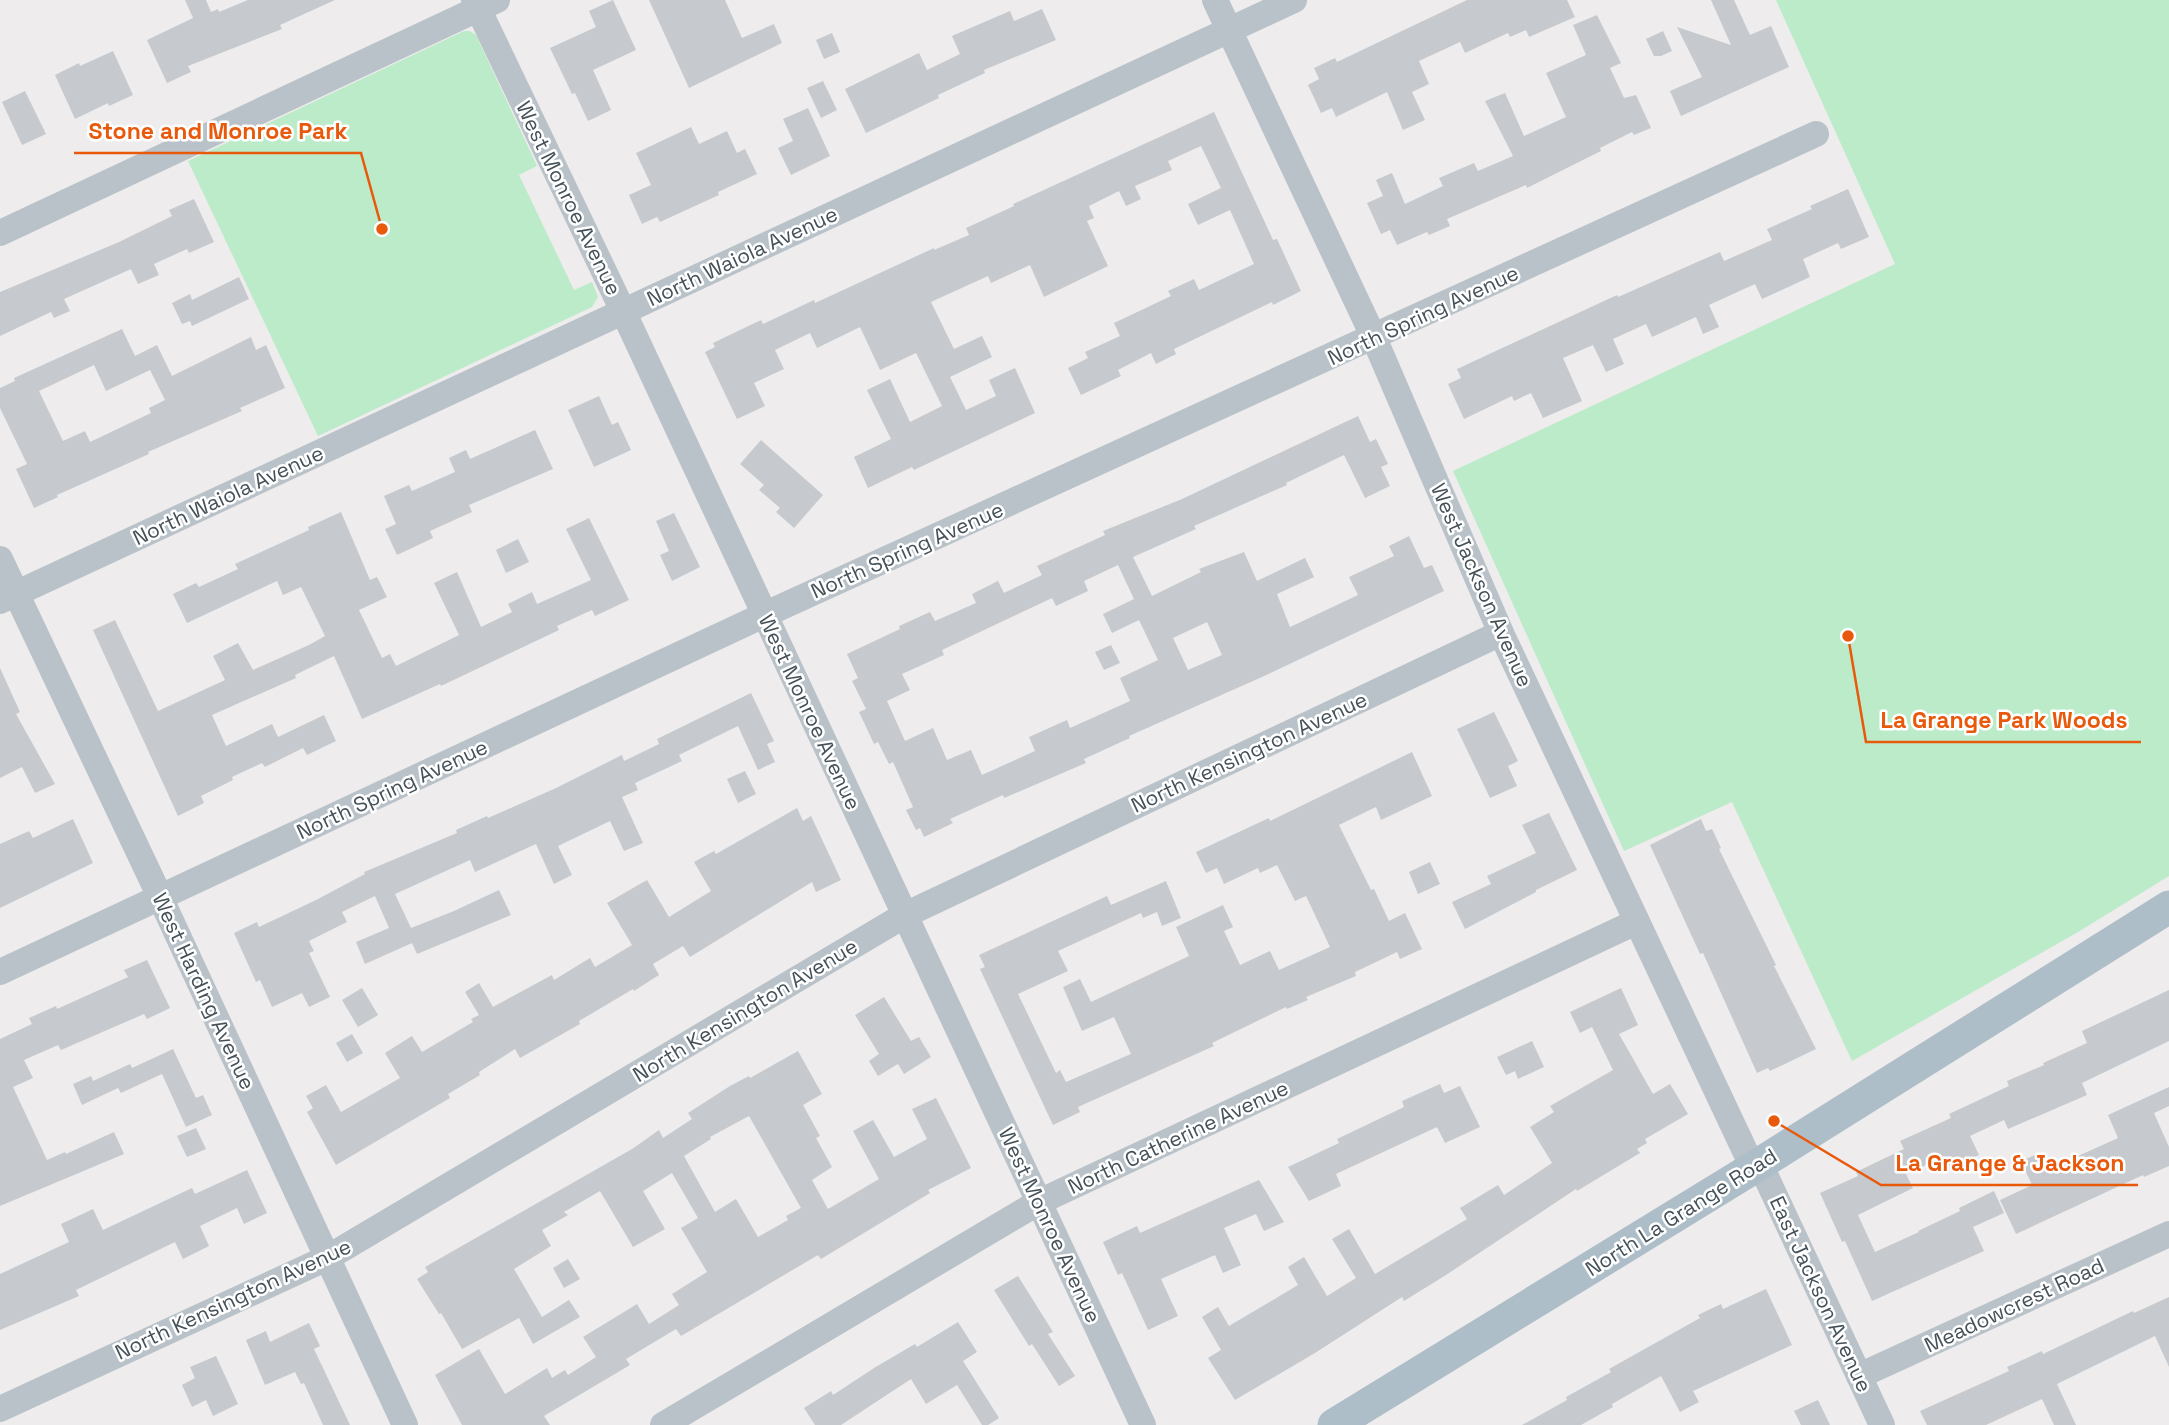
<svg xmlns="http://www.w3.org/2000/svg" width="2169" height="1425" font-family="'Space Grotesk',sans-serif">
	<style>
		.green { fill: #bbebc8 }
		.building { fill: #c6cace; fill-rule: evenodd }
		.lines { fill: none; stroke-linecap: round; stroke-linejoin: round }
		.minor { stroke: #b8c2c8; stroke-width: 26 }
		.major { stroke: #adbec9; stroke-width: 33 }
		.labels { text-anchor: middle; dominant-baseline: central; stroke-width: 5; stroke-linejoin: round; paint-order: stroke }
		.street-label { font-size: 21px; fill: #455158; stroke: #fff }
		.leader { fill: none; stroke: #e8590c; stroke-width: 2.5 }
		.callout-dot { fill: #e8590c; stroke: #fff; stroke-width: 2.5 }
		.callout-label { font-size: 23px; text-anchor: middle; font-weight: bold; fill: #e8590c; stroke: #fff; stroke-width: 5; stroke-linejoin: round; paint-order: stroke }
	</style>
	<rect width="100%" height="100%" fill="#eeecec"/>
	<g class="green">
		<path d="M 1776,0 L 2169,0 L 2169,876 L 2078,932 L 1852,1061 L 1732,802 L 1624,851 L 1453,471 L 1895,264 Z"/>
		<path d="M 464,31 L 470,31 L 476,35 L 537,166 L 519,175 L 574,290 L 592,282 L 598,297 L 592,307 L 318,436 L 188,161 Z"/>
	</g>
	<g class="building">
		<path d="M 185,0 L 206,0 L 211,12 L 218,9 L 219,12 L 248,0 L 335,0 L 280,25 L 282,29 L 188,66 L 191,72 L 167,83 L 147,40 L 193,18 Z"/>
		<path d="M 613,0 L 636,50 L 593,70 L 611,110 L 588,121 L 575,93 L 572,94 L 550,48 L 596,27 L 589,11 Z"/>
		<path d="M 649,0 L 725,0 L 742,38 L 774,24 L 782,43 L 689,88 Z"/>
		<path d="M 1467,0 L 1567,0 L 1575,17 L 1529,37 L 1526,30 L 1510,37 L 1508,33 L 1465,53 L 1460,42 L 1419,61 L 1429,84 L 1412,92 L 1425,120 L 1403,130 L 1387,92 L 1336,117 L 1332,108 L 1321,113 L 1308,85 L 1319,79 L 1314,68 L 1335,58 L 1337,62 Z"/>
		<path d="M 1711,0 L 1734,0 L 1750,35 L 1771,26 L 1789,67 L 1681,116 L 1670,91 L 1702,77 L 1677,27 L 1731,45 Z"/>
		<path d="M 1042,9 L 1056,40 L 984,70 L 985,73 L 938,95 L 939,98 L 866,133 L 845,89 L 919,53 L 927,70 L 960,54 L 952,36 L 1010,11 L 1014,21 Z"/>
		<path d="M 1597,15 L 1621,63 L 1610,68 L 1624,98 L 1636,95 L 1651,128 L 1634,135 L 1632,132 L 1600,148 L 1601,151 L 1527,188 L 1526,185 L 1447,219 L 1450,226 L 1429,235 L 1427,232 L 1397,245 L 1390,230 L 1381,234 L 1367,203 L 1383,196 L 1376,180 L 1392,173 L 1405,204 L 1443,186 L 1439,178 L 1474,163 L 1478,171 L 1513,156 L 1485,101 L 1505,93 L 1524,136 L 1566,117 L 1546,73 L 1586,55 L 1573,25 Z"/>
		<path d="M 1663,31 L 1672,51 L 1661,56 L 1654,56 L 1646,39 Z"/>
		<path d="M 832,33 L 840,52 L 824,59 L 816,40 Z"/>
		<path d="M 113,51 L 133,95 L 109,106 L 108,103 L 75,119 L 55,75 L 79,63 L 80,66 Z"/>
		<path d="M 823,81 L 837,110 L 821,118 L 807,88 Z"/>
		<path d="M 25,91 L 46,134 L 22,145 L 2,102 Z"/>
		<path d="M 808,108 L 830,156 L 791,175 L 778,148 L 793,141 L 783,119 Z"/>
		<path d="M 1214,112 L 1273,240 L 1277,239 L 1301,291 L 1273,305 L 1272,302 L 1174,349 L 1176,354 L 1156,364 L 1151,353 L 1118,370 L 1121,376 L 1081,395 L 1068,368 L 1088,358 L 1085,352 L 1120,336 L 1114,323 L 1171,296 L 1168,291 L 1194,279 L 1199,290 L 1254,264 L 1230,210 L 1198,225 L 1188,204 L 1221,188 L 1201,146 L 1168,161 L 1172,170 L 1135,186 L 1141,199 L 1126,206 L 1119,191 L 1089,206 L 1094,218 L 1087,221 L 1108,266 L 1044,297 L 1030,265 L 991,283 L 988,276 L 931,302 L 954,349 L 982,336 L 992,357 L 950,377 L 966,410 L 996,396 L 989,380 L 1015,368 L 1035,413 L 914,470 L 912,467 L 868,488 L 854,457 L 891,439 L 867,390 L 890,379 L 910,422 L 942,406 L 916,353 L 880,370 L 860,327 L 817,348 L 810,333 L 775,350 L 784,369 L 754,383 L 765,406 L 737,419 L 705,352 L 715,347 L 713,343 L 761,320 L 763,324 L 814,300 L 815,303 L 934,248 L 934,250 L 969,235 L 966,228 L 1014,206 L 1013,204 Z"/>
		<path d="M 691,127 L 699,144 L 727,131 L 737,153 L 745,149 L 757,174 L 718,192 L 719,195 L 660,222 L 657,217 L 642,224 L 629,195 L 651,185 L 636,153 Z"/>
		<path d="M 1848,189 L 1869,237 L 1841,249 L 1838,243 L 1803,259 L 1810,277 L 1762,299 L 1755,284 L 1709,305 L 1719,327 L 1703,334 L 1696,317 L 1652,337 L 1646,324 L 1613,339 L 1624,364 L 1606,372 L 1593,345 L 1563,358 L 1582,401 L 1543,418 L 1531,393 L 1514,401 L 1512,396 L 1464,419 L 1448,384 L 1461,378 L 1457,369 L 1617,295 L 1618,297 L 1720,252 L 1724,261 L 1772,240 L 1767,229 L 1812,209 L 1810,206 Z"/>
		<path d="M 194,199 L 214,242 L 189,253 L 187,249 L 154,264 L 159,275 L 138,284 L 131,269 L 64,299 L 70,311 L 54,318 L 51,312 L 0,336 L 0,292 L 119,242 L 172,216 L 169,210 Z"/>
		<path d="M 239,277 L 249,299 L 192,326 L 190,321 L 182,324 L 172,303 L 190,294 L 192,300 Z"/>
		<path d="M 122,329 L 135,356 L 157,345 L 172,376 L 251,337 L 256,350 L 266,345 L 285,388 L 240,408 L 242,411 L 148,452 L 149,454 L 57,495 L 58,497 L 34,508 L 16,469 L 27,464 L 0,408 L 0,388 L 15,381 L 14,378 ZM 94,365 L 106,391 L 150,370 L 165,400 L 149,408 L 151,413 L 90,442 L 85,431 L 63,441 L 39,391 Z"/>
		<path d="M 599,396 L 612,425 L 618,422 L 631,450 L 594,467 L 568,410 Z"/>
		<path d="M 1358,416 L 1370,442 L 1376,439 L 1388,464 L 1381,467 L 1390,486 L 1365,498 L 1344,455 L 1286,483 L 1287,485 L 1194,526 L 1196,529 L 1133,557 L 1152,596 L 1201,572 L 1199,569 L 1244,552 L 1257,581 L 1305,558 L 1314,577 L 1277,594 L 1290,627 L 1358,595 L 1349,577 L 1394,556 L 1389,546 L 1409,536 L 1424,568 L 1432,565 L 1444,591 L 1262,677 L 1129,736 L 1130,738 L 1084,759 L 1086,763 L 1004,798 L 1003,795 L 950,819 L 953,823 L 924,837 L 920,828 L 916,830 L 906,810 L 913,807 L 893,762 L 889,764 L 878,742 L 874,744 L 859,712 L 866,709 L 852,681 L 858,678 L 847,654 L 900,629 L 899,626 L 930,612 L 935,621 L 976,603 L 972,594 L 998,581 L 1004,593 L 1042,575 L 1037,566 L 1105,535 L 1103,531 L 1182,499 ZM 1118,565 L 1134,599 L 1103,614 L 1112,633 L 1139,620 L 1158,660 L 1120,678 L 1130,701 L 1070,728 L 1067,720 L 1029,737 L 1035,751 L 982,775 L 971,750 L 947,760 L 933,728 L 905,741 L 887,701 L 910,690 L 902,674 L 944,655 L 942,650 L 1052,598 L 1056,606 L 1088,591 L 1084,581 ZM 1207,622 L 1222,655 L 1188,670 L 1173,638 Z"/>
		<path d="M 535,430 L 553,469 L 469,505 L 472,512 L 430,531 L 433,538 L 397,555 L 385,529 L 396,524 L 384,496 L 409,485 L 412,491 L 455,472 L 449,458 L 466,450 L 470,459 Z"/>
		<path d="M 761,440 L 823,495 L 794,528 L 776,512 L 780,508 L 759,490 L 764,485 L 740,464 Z"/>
		<path d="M 341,512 L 370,580 L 377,577 L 387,597 L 359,610 L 382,658 L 390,654 L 396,666 L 459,635 L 434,583 L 457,572 L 481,627 L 512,612 L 508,604 L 532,592 L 537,604 L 591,580 L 566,529 L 589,518 L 629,600 L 595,616 L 592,610 L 557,626 L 559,630 L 441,686 L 440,684 L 362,719 L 334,656 L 295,675 L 296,678 L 212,715 L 226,746 L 272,724 L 278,737 L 324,715 L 336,741 L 307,755 L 303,748 L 265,767 L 262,763 L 232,777 L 233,780 L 201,796 L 204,803 L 178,816 L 93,630 L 115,620 L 158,711 L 225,680 L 213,656 L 238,643 L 253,670 L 309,645 L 325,636 L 301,587 L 283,595 L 277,581 L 187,623 L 173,594 L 196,583 L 199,587 L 238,569 L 235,564 L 309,530 L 308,527 Z"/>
		<path d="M 674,513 L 700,567 L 672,581 L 660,555 L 669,551 L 656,521 Z"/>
		<path d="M 518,539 L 529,562 L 506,573 L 496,550 Z"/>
		<path d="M 1111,645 L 1120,663 L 1104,670 L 1095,652 Z"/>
		<path d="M 0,668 L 20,712 L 16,714 L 55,784 L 35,793 L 22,767 L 0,778 Z"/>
		<path d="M 751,693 L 774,741 L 767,744 L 775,762 L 758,770 L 738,726 L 679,755 L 682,761 L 635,783 L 638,790 L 622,797 L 643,843 L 624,851 L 610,821 L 558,846 L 572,875 L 554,884 L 536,844 L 475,872 L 470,860 L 395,894 L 411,928 L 454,911 L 499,890 L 511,915 L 417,954 L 412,943 L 365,964 L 356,942 L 389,928 L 375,896 L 342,912 L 347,922 L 309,941 L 314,951 L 309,953 L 330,997 L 309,1007 L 302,993 L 272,1007 L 260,980 L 256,982 L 234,933 L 257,922 L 259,927 L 316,900 L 365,874 L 364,872 L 457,833 L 456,830 L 487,816 L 488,818 L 556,788 L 622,755 L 624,761 L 659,744 L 657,739 Z"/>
		<path d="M 1494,712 L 1518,761 L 1508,766 L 1517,786 L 1490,798 L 1457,729 Z"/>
		<path d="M 1412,752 L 1432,796 L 1381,820 L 1376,807 L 1339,825 L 1371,890 L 1374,889 L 1389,921 L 1405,913 L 1422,949 L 1400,959 L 1397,952 L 1355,972 L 1356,976 L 1306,997 L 1308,1000 L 1287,1009 L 1286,1007 L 1212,1043 L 1214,1046 L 1078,1107 L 1080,1112 L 1053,1125 L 980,969 L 985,967 L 979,955 L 1107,896 L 1111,905 L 1166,881 L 1181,918 L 1162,926 L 1157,912 L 1143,918 L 1141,913 L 1058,951 L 1068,971 L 1018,994 L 1056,1073 L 1060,1070 L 1066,1082 L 1131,1054 L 1114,1017 L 1082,1031 L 1063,987 L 1080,979 L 1091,1002 L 1189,956 L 1176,927 L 1223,905 L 1233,927 L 1224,931 L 1240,965 L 1270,951 L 1279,970 L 1330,947 L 1306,896 L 1295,901 L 1277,865 L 1260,873 L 1258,868 L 1224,884 L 1217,868 L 1206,873 L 1196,852 L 1269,818 L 1270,821 Z"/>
		<path d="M 745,771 L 756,794 L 738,803 L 727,779 Z"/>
		<path d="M 797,808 L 803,821 L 811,816 L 841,880 L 816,892 L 812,882 L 690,957 L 683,946 L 653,964 L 659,975 L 634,991 L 633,989 L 579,1021 L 580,1024 L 520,1058 L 515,1049 L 479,1072 L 480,1075 L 448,1094 L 450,1098 L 336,1165 L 307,1112 L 313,1108 L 306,1096 L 326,1085 L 341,1112 L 400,1078 L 385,1053 L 412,1036 L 422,1052 L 473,1022 L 471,1019 L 479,1015 L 465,992 L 479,983 L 493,1007 L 552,975 L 554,980 L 590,958 L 595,967 L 632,945 L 607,903 L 647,880 L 669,917 L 711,891 L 694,862 L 714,851 L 716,854 Z"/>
		<path d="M 1549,813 L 1577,870 L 1536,890 L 1536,892 L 1465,929 L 1452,902 L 1491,884 L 1487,876 L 1536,853 L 1522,825 Z"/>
		<path d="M 73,819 L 93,863 L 0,908 L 0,844 L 29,831 L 33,838 Z"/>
		<path d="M 1701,819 L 1706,831 L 1712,829 L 1721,848 L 1719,849 L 1776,965 L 1774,966 L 1816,1049 L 1770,1071 L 1768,1068 L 1757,1073 L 1703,953 L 1700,954 L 1650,845 Z"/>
		<path d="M 1430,862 L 1440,884 L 1418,894 L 1409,872 Z"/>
		<path d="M 147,960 L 170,1008 L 147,1019 L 144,1014 L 61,1050 L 58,1045 L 24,1060 L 33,1078 L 13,1087 L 47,1160 L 65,1152 L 66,1154 L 114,1132 L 124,1154 L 0,1206 L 0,1039 L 32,1024 L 29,1018 L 56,1006 L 57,1009 L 128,977 L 124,970 Z"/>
		<path d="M 362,988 L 378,1015 L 358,1027 L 342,1000 Z"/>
		<path d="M 1621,988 L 1638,1025 L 1619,1034 L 1653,1094 L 1670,1084 L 1688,1114 L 1645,1139 L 1647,1143 L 1637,1149 L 1640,1153 L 1577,1191 L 1576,1189 L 1446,1275 L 1404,1301 L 1402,1297 L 1315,1353 L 1235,1400 L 1208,1358 L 1221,1350 L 1202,1317 L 1218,1307 L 1229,1326 L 1298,1285 L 1288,1267 L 1304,1257 L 1327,1296 L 1356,1278 L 1332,1239 L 1349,1229 L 1375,1274 L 1467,1219 L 1460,1208 L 1498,1185 L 1504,1195 L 1552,1163 L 1530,1127 L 1554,1112 L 1550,1106 L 1613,1070 L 1592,1027 L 1580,1033 L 1570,1012 Z"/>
		<path d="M 2169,990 L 2169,1041 L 2082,1083 L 2087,1095 L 2008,1129 L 2004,1120 L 1970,1136 L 1979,1155 L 1942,1172 L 1937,1160 L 1906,1174 L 1913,1188 L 1858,1215 L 1875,1252 L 1919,1232 L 1918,1231 L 1960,1211 L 1959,1208 L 1994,1191 L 2004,1213 L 1973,1227 L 1984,1251 L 1872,1301 L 1845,1241 L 1842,1242 L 1820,1193 L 1858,1176 L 1856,1172 L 1904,1149 L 1900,1141 L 1951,1118 L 1949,1114 L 2009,1086 L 2007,1081 L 2044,1065 L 2043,1063 L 2087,1043 L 2082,1031 Z"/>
		<path d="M 884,997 L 911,1041 L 919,1037 L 931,1057 L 904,1074 L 898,1064 L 878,1076 L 869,1061 L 879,1054 L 855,1015 Z"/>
		<path d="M 352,1034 L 363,1053 L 347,1062 L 336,1043 Z"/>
		<path d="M 1532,1041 L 1544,1067 L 1518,1079 L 1515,1071 L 1506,1075 L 1497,1057 Z"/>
		<path d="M 173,1049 L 196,1098 L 203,1095 L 212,1115 L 186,1127 L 162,1074 L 121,1093 L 118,1088 L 82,1105 L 73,1084 L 91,1076 L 93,1081 L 130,1064 L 132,1068 Z"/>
		<path d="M 798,1051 L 822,1094 L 803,1105 L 820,1136 L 816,1138 L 832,1167 L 812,1180 L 828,1209 L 879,1179 L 853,1131 L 873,1120 L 894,1157 L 927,1139 L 912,1109 L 936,1098 L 971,1168 L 928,1190 L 930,1193 L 821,1259 L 818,1255 L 681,1336 L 676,1329 L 626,1359 L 630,1365 L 544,1416 L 550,1425 L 462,1425 L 435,1375 L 479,1349 L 505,1394 L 547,1368 L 552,1378 L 565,1370 L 568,1375 L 596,1357 L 583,1337 L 637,1304 L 649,1324 L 679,1305 L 672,1294 L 707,1272 L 681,1228 L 698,1218 L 672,1173 L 643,1191 L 665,1229 L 633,1247 L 600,1191 L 564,1212 L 568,1215 L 542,1230 L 551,1246 L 514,1269 L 542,1317 L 569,1300 L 580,1317 L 533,1344 L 519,1318 L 462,1349 L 441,1313 L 439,1314 L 417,1279 L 428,1272 L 425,1267 L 632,1149 L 659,1130 L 663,1138 L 692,1119 L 688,1113 L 730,1086 L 749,1076 L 750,1078 ZM 749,1116 L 801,1208 L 786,1216 L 788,1220 L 758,1237 L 736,1199 L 715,1212 L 684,1156 L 711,1139 L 710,1137 Z"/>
		<path d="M 1440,1084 L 1444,1093 L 1460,1086 L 1480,1127 L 1445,1143 L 1437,1127 L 1336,1174 L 1341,1186 L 1309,1201 L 1288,1167 L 1339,1143 L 1337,1139 L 1404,1107 L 1402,1101 Z"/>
		<path d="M 2169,1087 L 2169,1106 L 2154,1113 L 2169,1147 L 2169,1166 L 2144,1177 L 2143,1175 L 2016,1234 L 2000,1200 L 2032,1185 L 2021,1161 L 2040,1153 L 2047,1170 L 2118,1138 L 2108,1115 Z"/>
		<path d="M 196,1128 L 206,1149 L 187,1157 L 177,1136 Z"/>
		<path d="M 247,1170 L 267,1213 L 244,1224 L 237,1208 L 200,1226 L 209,1246 L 183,1259 L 175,1242 L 76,1290 L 79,1296 L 0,1330 L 0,1274 L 69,1242 L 61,1224 L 93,1209 L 103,1230 L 192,1188 L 195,1194 Z"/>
		<path d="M 1259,1180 L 1284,1222 L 1264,1231 L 1256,1214 L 1224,1228 L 1241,1265 L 1223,1273 L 1215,1255 L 1161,1279 L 1178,1316 L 1148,1330 L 1122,1273 L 1118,1275 L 1103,1242 L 1137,1226 L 1140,1233 Z"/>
		<path d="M 568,1259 L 580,1279 L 564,1288 L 553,1268 Z"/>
		<path d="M 1018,1276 L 1053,1332 L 1048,1334 L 1075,1376 L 1059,1386 L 1032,1344 L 1029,1346 L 994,1290 Z"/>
		<path d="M 1766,1289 L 1792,1345 L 1693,1391 L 1699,1402 L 1680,1412 L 1661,1376 L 1612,1404 L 1613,1407 L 1581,1425 L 1522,1425 L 1567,1400 L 1566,1397 L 1611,1372 L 1609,1369 L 1700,1318 L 1698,1315 L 1721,1304 L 1723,1309 Z"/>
		<path d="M 2169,1297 L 2169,1367 L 2155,1336 L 2057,1384 L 2076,1425 L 2054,1425 L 2042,1399 L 1986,1425 L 1927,1425 L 1920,1411 L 2009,1371 L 2007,1367 L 2042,1351 L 2043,1354 L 2133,1311 L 2134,1313 Z"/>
		<path d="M 958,1322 L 977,1352 L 963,1361 L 999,1418 L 988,1425 L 982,1425 L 957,1385 L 926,1404 L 911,1379 L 841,1425 L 815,1425 L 804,1408 L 831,1391 L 833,1395 L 874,1368 L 915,1344 L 917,1347 Z"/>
		<path d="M 309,1323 L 320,1346 L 314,1349 L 350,1425 L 323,1425 L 304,1383 L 301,1384 L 295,1372 L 265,1385 L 246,1340 L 266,1331 L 270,1342 Z"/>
		<path d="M 216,1356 L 238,1404 L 213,1416 L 206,1400 L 192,1407 L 182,1385 L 195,1378 L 190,1367 Z"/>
		<path d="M 1818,1400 L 1830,1425 L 1801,1425 L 1794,1411 Z"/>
	</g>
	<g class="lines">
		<g class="minor">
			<path d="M 474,0 L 623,311 L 1143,1425"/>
			<path d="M 1215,0 L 1374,338 L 1501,633 L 1753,1168"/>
			<path d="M 0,233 L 497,0"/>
			<path d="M 0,559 L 160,897 L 405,1425"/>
			<path d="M 0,601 L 1294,0"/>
			<path d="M 0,972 L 764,615 L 1816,134"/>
			<path d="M 1760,1164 L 1882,1425"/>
			<path d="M 1859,1376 L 2169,1234"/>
			<path d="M 0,1409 L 327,1258 L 905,915 L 1501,633"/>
			<path d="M 663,1425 L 1039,1202 L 1636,922"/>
		</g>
		<path class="major" d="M 1334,1425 L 1753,1168 L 2169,907"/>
	</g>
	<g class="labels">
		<g class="street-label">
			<text transform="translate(569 198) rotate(64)">West Monroe Avenue</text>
			<text transform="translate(742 256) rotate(-25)">North Waiola Avenue</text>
			<text transform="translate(1423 315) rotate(-25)">North Spring Avenue</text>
			<text transform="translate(228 495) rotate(-25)">North Waiola Avenue</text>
			<text transform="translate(907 550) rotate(-24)">North Spring Avenue</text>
			<text transform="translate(1482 585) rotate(66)">West Jackson Avenue</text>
			<text transform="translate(810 712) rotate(65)">West Monroe Avenue</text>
			<text transform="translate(1249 752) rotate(-25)">North Kensington Avenue</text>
			<text transform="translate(392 789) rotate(-25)">North Spring Avenue</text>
			<text transform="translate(204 991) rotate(65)">West Harding Avenue</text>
			<text transform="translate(745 1010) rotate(-31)">North Kensington Avenue</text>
			<text transform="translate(1178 1137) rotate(-25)">North Catherine Avenue</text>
			<text transform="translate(1681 1212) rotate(-32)">North La Grange Road</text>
			<text transform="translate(1050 1225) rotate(65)">West Monroe Avenue</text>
			<text transform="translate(1821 1294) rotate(65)">East Jackson Avenue</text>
			<text transform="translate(233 1299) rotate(-25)">North Kensington Avenue</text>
			<text transform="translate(2014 1305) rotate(-25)">Meadowcrest Road</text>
		</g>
	</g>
	<path class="leader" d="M382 229L361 153H74M1848 636L1866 742H2141M1774 1121L1881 1185H2138"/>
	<g class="callout-dot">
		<circle cx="382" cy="229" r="7"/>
		<circle cx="1848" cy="636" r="7"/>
		<circle cx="1774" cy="1121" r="7"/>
	</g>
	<g class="callout-label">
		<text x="218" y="139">Stone and Monroe Park</text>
		<text x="2004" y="728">La Grange Park Woods</text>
		<text x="2010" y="1171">La Grange &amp; Jackson</text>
	</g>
</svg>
